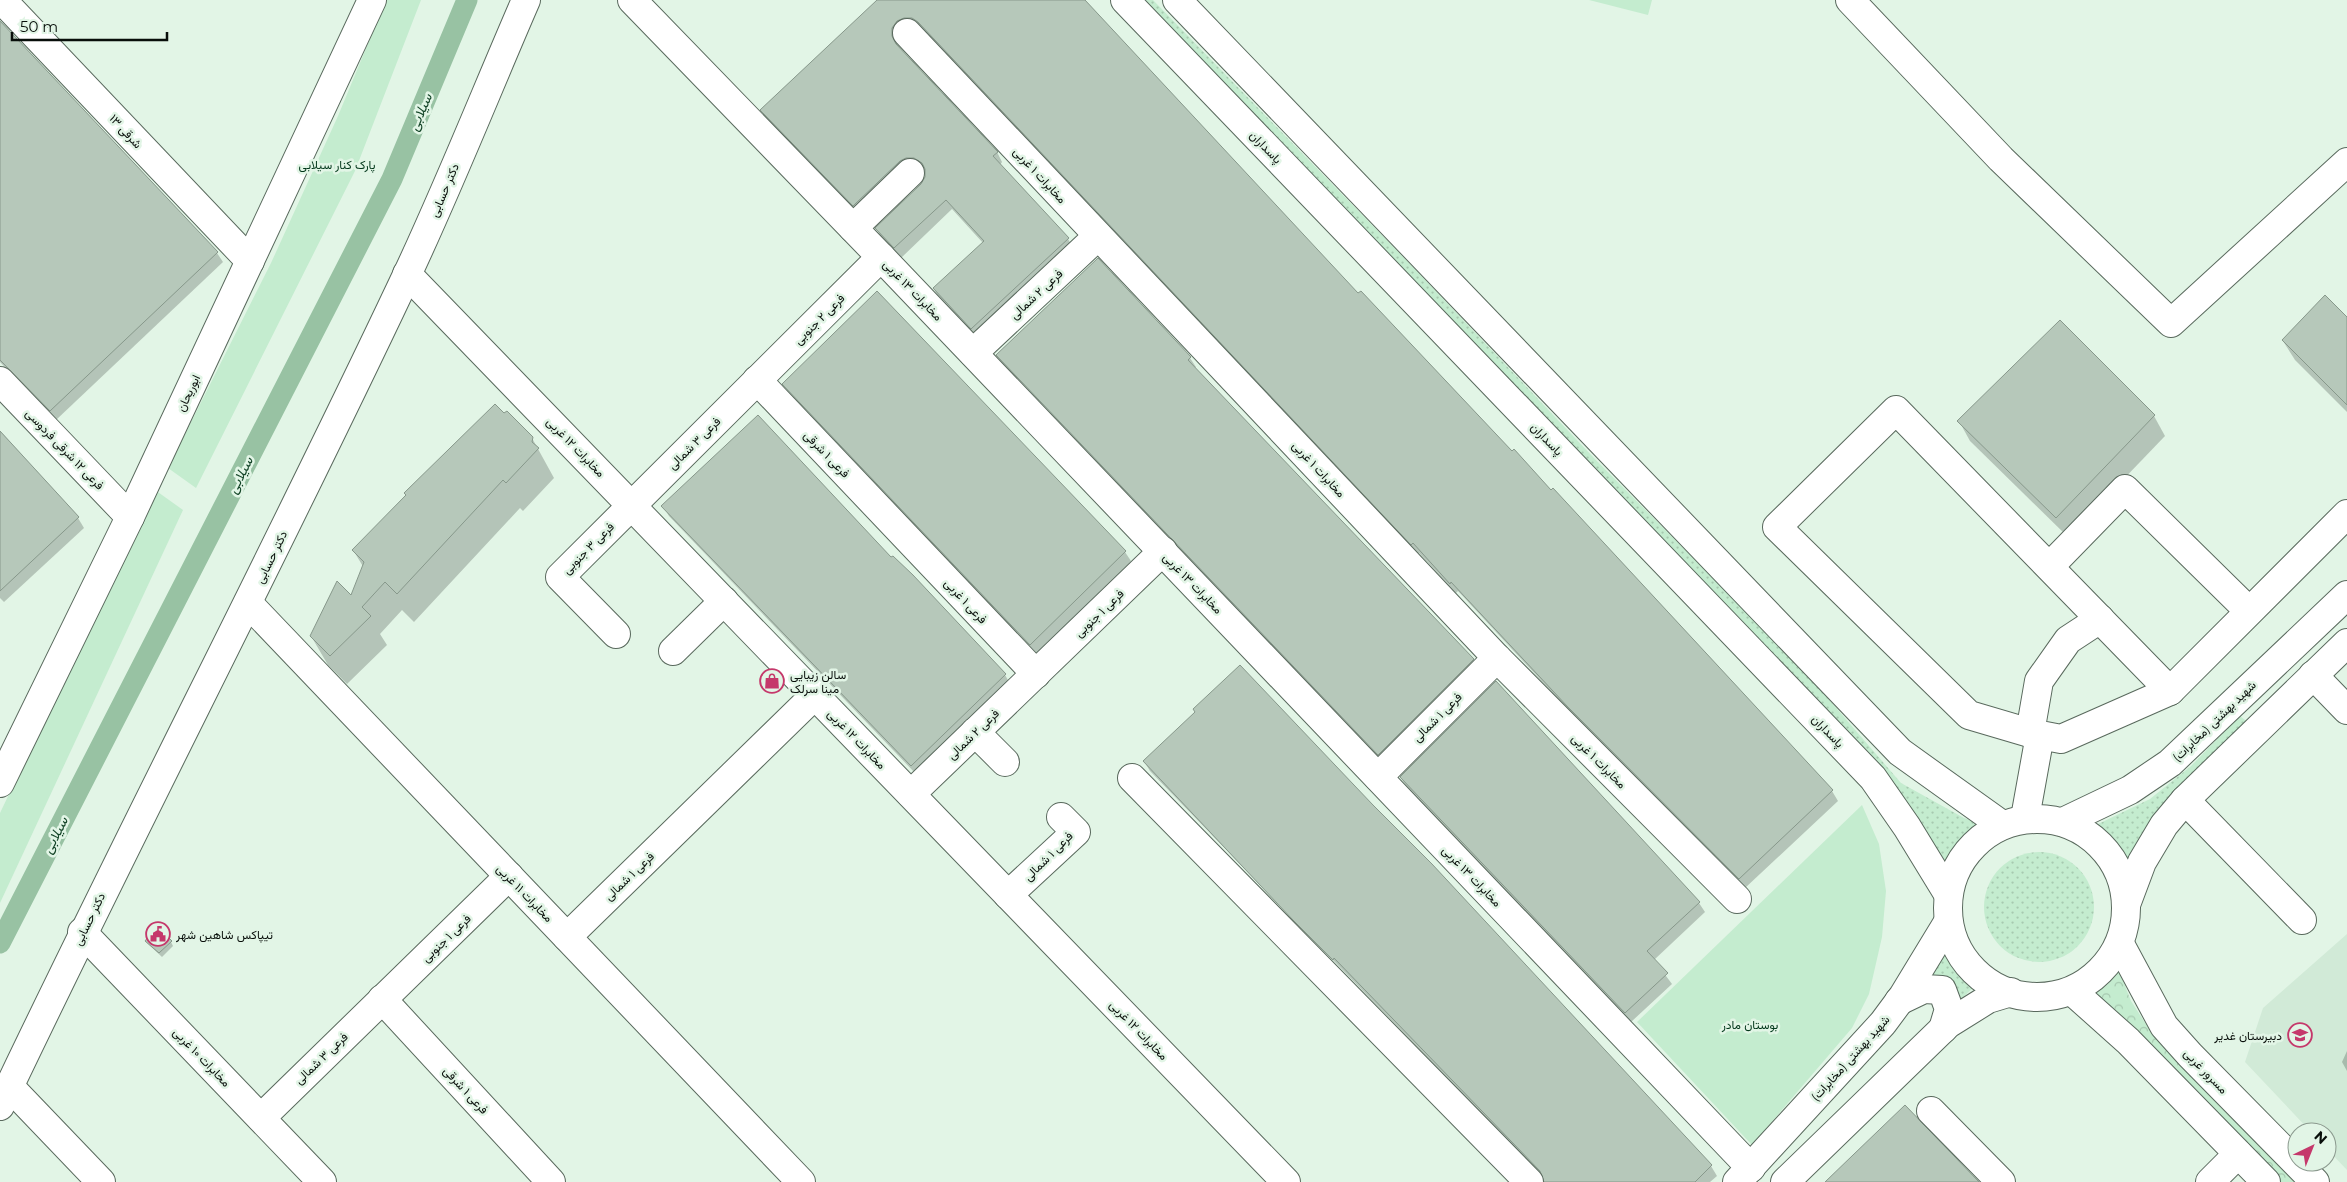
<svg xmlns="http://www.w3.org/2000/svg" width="2347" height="1182" font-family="Montserrat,Vazirmatn,sans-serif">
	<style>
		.built { fill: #d1ead7 }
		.grass { fill: url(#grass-dots) }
		.forest { fill: url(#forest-crowns) }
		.park { fill: #c4eccf }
		.shadow { fill: #0003 }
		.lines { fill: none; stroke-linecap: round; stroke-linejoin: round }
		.canal { stroke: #98c2a3; stroke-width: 21 }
		.building { fill: #b6c8ba; stroke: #87988b }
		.minor-casing { stroke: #59695d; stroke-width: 30 }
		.major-casing { stroke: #59695d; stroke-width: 30 }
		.minor { stroke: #fff; stroke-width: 28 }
		.major { stroke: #fff; stroke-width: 28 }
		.labels { text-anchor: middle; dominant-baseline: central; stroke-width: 5; stroke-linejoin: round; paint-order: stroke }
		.street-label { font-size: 12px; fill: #080e0a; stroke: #e2f5e6 }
		.park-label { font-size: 12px; fill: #02371a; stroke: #e2f5e6 }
		.poi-label { font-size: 12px; fill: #080e0a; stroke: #e2f5e6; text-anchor: start }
		.water-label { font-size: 14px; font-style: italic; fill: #134427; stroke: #e2f5e6 }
	</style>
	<defs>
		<pattern id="grass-dots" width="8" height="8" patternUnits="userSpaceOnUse" patternTransform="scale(1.25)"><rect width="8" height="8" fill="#c4eccf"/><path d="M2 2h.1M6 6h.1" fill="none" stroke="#a7c9b0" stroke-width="1.8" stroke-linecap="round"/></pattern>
		<pattern id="forest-crowns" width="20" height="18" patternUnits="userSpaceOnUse" patternTransform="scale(1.25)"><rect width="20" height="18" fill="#c4eccf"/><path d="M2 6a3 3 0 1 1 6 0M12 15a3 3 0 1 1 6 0" fill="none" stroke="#a7c9b0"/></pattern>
	</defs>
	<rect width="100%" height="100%" fill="#e2f5e6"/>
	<path class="built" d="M 2347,934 L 2347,1170 L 2327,1149 L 2327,1132 L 2311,1132 L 2245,1062 L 2263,1008 Z"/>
	<g class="grass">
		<path d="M 1130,0 L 1153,0 L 1408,262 L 1594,458 L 1800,666 L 1901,783 L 1964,818 L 1987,826 C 1968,838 1954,849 1942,868 Z"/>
		<path d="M 2240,716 L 2250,724 L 2130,864 L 2115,843 L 2094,826 L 2150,799 L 2191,766 Z"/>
		<circle cx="2039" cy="907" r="55"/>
		<path d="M 1947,952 C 1951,970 1958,979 1975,986 L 1961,999 L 1953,987 L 1924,982 Z"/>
	</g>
	<path class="forest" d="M 2119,971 L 2131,1001 L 2151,1032 L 2302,1182 L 2278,1182 L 2087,994 L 2108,984 Z"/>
	<g class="park">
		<path d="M 386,0 L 421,0 L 355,171 L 196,488 L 168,468 L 271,263 L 338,116 Z"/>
		<path d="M 1589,0 L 1652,0 L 1648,15 Z"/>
		<path d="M 155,490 L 183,510 L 0,903 L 0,813 Z"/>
		<path d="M 1862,805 L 1879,844 L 1886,891 L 1882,937 L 1869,994 L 1852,1028 L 1752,1145 L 1637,1022 Z"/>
	</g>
	<g class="shadow">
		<path d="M 879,0 L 1084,0 L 1358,295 L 1551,492 L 1552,490 L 1832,791 L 1838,801 L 1745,888 L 1574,716 L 1458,591 L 1456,593 L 1419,553 L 1418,554 L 926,32 L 919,28 L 897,39 L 897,47 L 997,152 L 1002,162 L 1000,165 L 1068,239 L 1074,249 L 978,338 L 940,299 L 934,289 L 983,243 L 952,209 L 901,258 L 882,239 L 877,229 L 922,185 L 926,178 L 926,171 L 921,168 L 860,215 L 767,120 L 762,110 Z"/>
		<path d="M 0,22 L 217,253 L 223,262 L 56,420 L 0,362 Z"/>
		<path d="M 2347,319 L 2347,412 L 2295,360 L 2283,341 Z"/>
		<path d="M 997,355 L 1190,358 L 1196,367 L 1194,369 L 1473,659 L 1479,669 L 1384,764 L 1003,364 Z"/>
		<path d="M 784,384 L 1125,552 L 1131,561 L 1036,654 L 789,394 Z"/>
		<path d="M 2154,416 L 2165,436 L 2068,537 L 1970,441 L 1959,421 Z"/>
		<path d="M 0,431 L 78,518 L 84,528 L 4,602 L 0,598 Z"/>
		<path d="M 532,438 L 554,478 L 523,511 L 520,508 L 414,622 L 402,610 L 380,634 L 387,645 L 347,684 L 328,665 L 311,636 L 351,597 L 364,568 L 353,550 Z"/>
		<path d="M 663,506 L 891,559 L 912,576 L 1005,675 L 1011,685 L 917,775 L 669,516 Z"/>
		<path d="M 1496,683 L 1699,903 L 1705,912 L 1654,960 L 1672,984 L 1631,1022 L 1407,787 L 1401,778 Z"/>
		<path d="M 1144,761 L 1436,869 L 1711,1166 L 1717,1176 L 1710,1182 L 1545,1182 L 1545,1179 L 1150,771 Z"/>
		<path d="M 146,942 L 171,942 L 173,946 L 162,957 Z"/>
		<path d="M 2347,1051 L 2347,1071 L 2342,1062 Z"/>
	</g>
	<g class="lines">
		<path class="canal" d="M 0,943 L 392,179 L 467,0"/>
	</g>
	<g class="building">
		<path d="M 877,0 L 1085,0 L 1358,293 L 1361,291 L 1512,451 L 1514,449 L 1551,490 L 1553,488 L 1833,790 L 1739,879 L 1567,706 L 1451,582 L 1450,584 L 1413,543 L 1411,545 L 918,22 L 912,18 L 904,18 L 897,21 L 892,28 L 892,36 L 896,44 L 998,152 L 993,156 L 1069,238 L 971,329 L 933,288 L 984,241 L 946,200 L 894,248 L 875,228 L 921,184 L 925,177 L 925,169 L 922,163 L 914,158 L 906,158 L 900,161 L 853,206 L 760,110 Z"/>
		<path d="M 0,21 L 218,252 L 50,411 L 0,360 Z"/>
		<path d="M 1098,258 L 1191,357 L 1188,360 L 1474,659 L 1378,755 L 996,355 Z"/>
		<path d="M 877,291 L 1126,551 L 1030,645 L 782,384 Z"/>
		<path d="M 2325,295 L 2347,317 L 2347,405 L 2282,340 Z"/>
		<path d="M 2060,320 L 2155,415 L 2056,518 L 1957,421 Z"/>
		<path d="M 495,404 L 504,413 L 507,411 L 533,437 L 532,442 L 539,448 L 506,483 L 503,480 L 397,594 L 385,582 L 362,607 L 371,616 L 330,656 L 310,636 L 337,581 L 351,595 L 364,562 L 352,550 L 406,495 L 404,493 Z"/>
		<path d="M 758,415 L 891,557 L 893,556 L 913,575 L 1006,674 L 911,766 L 661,506 Z"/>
		<path d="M 0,431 L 79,517 L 0,591 Z"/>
		<path d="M 1240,665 L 1373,805 L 1432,864 L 1712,1165 L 1695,1182 L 1544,1182 L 1540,1171 L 1334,958 L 1333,960 L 1293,920 L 1143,761 L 1195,712 L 1193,709 Z"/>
		<path d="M 1496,681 L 1700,902 L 1647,951 L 1668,973 L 1625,1013 L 1400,777 Z"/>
		<path d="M 157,926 L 172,941 L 159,953 L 145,941 Z"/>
		<path d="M 1905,1105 L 1979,1182 L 1825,1182 L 1853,1155 Z"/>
	</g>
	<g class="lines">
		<g class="minor-casing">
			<g id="minor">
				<path d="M 2,0 L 250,261"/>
				<path d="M 632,0 L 881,257 L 1751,1168"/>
				<path d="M 1850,0 L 2001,159 L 2171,323 L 2347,162"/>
				<path d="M 907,33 L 1497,658 L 1737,899"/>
				<path d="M 853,228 L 910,173"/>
				<path d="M 407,274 L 1286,1182"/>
				<path d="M 973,353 L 1098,236"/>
				<path d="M 757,380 L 1036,674"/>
				<path d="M 0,381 L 130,517"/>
				<path d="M 2050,566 L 2125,489 L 2249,611"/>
				<path d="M 248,603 L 801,1182"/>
				<path d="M 2100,619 L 2068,640 L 2039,681 L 2030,733 L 2061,739 L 2170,691 L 2347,514"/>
				<path d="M 616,634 L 560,577 L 881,257"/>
				<path d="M 673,651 L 724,601"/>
				<path d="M 2313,675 L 2347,710"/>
				<path d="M 975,732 L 1005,762"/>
				<path d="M 2030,733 L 1969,715 L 1777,527 L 1896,410 L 2170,691"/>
				<path d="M 1378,777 L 1497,658"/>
				<path d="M 1132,778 L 1529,1182"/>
				<path d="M 911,794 L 1163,551"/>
				<path d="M 2185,800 L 2302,920"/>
				<path d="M 2025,818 L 2040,735"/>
				<path d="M 1008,895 L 1076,832 L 1061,817"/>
				<path d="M 82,932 L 322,1182"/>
				<path d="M 567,937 L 815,695"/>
				<path d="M 382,999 L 551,1182"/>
				<path d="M 9,1086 L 101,1182"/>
				<path d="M 1931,1111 L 2001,1182"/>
				<path d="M 261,1118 L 509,876"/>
				<path d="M 2210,1182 L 2238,1154"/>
			</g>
		</g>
		<g class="major-casing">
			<g id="major">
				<path d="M 1125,0 L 1873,778 L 1907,827 L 1948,894"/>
				<path d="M 1177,0 L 1900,752 L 2002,825"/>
				<path d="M 0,783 L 130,517 L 372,0"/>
				<circle cx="2037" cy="908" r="89"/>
				<path d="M 2063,822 L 2130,790 L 2170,763 L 2347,595"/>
				<path d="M 2127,902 L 2142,862 L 2164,825 L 2185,800 L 2347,643"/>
				<path d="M 2120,944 L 2164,1026 L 2190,1055 L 2315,1182"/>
				<path d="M 2072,991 L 2128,1041 L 2266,1182"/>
				<path d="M 1899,1001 L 1924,989 L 1942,990 L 1949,1009 L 1943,1029"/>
				<path d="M 0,1106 C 132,828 275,555 406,277 C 449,186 486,92 526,0"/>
				<path d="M 1737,1182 L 1883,1023 L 1903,996 L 1948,922"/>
				<path d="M 1785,1182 L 1948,1024 L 1988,999 L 2011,992"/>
			</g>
		</g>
		<use href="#minor" class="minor"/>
		<use href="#major" class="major"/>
	</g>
	<defs>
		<g id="shop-ring" transform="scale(1.25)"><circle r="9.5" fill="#e2f5e6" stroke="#c5386b" stroke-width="1.5"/><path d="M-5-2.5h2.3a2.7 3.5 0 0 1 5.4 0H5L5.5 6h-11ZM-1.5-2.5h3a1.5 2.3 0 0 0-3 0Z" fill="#c5386b"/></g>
		<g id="civic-ring" transform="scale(1.25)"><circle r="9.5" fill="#e2f5e6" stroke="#c5386b" stroke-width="1.5"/><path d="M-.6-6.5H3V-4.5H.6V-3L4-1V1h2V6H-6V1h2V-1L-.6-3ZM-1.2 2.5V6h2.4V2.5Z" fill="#c5386b"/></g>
		<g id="school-ring" transform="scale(1.25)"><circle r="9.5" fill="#e2f5e6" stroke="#c5386b" stroke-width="1.5"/><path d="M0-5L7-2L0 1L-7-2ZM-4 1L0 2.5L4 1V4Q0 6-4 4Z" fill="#c5386b"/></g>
	</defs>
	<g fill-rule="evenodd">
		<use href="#shop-ring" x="772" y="681"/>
		<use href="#civic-ring" x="158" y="934"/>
		<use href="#school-ring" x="2300" y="1035"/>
	</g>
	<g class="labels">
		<g class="street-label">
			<text transform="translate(126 131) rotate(47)">۱۳ شرقی</text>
			<text transform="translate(1266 147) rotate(46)">پاسداران</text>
			<text transform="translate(1040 175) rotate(47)">مخابرات ۱ غربی</text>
			<text transform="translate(444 190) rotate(-67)">دکتر حسابی</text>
			<text transform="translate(913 290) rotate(46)">مخابرات ۱۳ غربی</text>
			<text transform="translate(1036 294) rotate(-43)">فرعی ۲ شمالی</text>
			<text transform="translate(819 319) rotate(-45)">فرعی ۲ جنوبی</text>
			<text transform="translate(188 393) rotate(-65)">ابوریحان</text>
			<text transform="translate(1547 439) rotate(46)">پاسداران</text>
			<text transform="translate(694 443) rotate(-45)">فرعی ۳ شمالی</text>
			<text transform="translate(576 447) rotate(46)">مخابرات ۱۲ غربی</text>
			<text transform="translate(65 449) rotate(46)">فرعی ۱۲ شرقی فردوسی</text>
			<text transform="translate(827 454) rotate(46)">فرعی ۱ شرقی</text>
			<text transform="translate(1319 469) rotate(47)">مخابرات ۱ غربی</text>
			<text transform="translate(588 548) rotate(-45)">فرعی ۳ جنوبی</text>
			<text transform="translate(271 557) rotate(-64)">دکتر حسابی</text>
			<text transform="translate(1193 583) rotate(46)">مخابرات ۱۳ غربی</text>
			<text transform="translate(966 601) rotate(47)">فرعی ۱ غربی</text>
			<text transform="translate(1099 613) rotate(-44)">فرعی ۱ جنوبی</text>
			<text transform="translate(1437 717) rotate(-45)">فرعی ۱ شمالی</text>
			<text transform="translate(2214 721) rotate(-44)">شهید بهشتی (مخابرات)</text>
			<text transform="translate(1828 731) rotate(46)">پاسداران</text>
			<text transform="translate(973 734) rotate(-44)">فرعی ۲ شمالی</text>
			<text transform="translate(857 739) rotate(46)">مخابرات ۱۲ غربی</text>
			<text transform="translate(1599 761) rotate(45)">مخابرات ۱ غربی</text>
			<text transform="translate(1048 856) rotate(-45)">فرعی ۱ شمالی</text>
			<text transform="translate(629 876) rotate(-44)">فرعی ۱ شمالی</text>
			<text transform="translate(1472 876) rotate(46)">مخابرات ۱۳ غربی</text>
			<text transform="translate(525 893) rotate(46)">مخابرات ۱۱ غربی</text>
			<text transform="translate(89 919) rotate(-64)">دکتر حسابی</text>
			<text transform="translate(446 938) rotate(-44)">فرعی ۱ جنوبی</text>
			<text transform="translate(1139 1030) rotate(46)">مخابرات ۱۲ غربی</text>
			<text transform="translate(202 1057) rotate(46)">مخابرات ۱۰ غربی</text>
			<text transform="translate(321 1058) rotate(-44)">فرعی ۳ شمالی</text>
			<text transform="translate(1850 1058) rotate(-48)">شهید بهشتی (مخابرات)</text>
			<text transform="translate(2206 1071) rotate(46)">مسرور غربی</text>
			<text transform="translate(466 1090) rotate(47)">فرعی ۱ شرقی</text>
		</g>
		<g class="park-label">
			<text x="337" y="164">پارک کنار سیلابی</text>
			<text x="1750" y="1024">بوستان مادر</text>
		</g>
		<g class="poi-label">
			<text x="790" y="674">سالن زیبایی<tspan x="790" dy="14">مینا سرلک</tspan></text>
			<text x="176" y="934">تیپاکس شاهین شهر</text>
			<text x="2282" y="1035" text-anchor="end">دبیرستان غدیر</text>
		</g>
		<g class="water-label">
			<text transform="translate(420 112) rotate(-67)">سیلابی</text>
			<text transform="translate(240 475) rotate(-63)">سیلابی</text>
			<text transform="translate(55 835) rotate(-63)">سیلابی</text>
		</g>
	</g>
	<g transform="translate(2312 1147) rotate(43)"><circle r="24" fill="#e2f5e6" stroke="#8b998e"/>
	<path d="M0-4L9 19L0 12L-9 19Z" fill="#c5386b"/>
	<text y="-8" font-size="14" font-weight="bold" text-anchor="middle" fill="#080e0a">N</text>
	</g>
	<path d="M12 32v8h155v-8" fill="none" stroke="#080e0a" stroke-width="2.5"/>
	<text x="20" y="32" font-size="15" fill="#080e0a" stroke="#e2f5e6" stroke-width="4" paint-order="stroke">50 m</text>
</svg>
